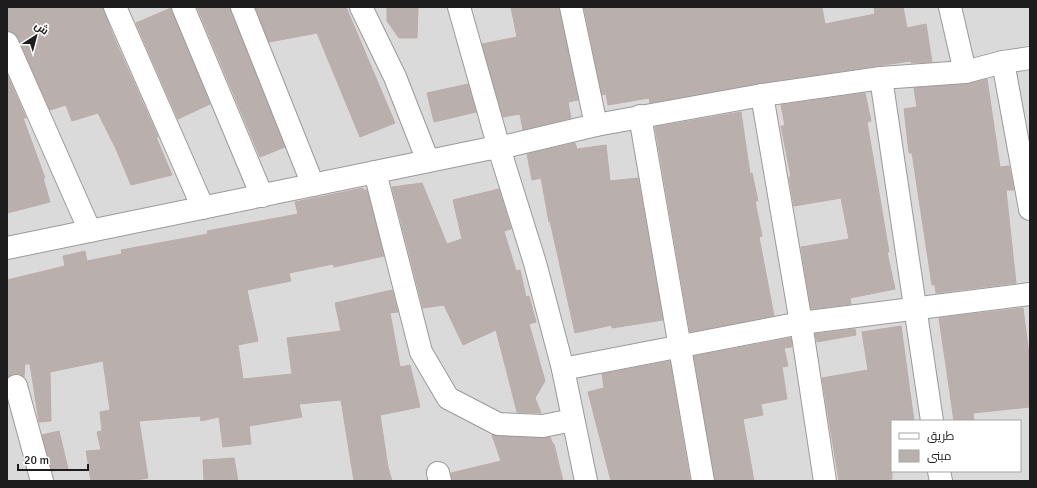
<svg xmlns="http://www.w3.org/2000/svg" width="1037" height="488" font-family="Signika,Cairo,sans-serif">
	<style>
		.residential { fill: #dbdada; fill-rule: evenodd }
		.building { fill: #b9b0ad; stroke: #bcada8 }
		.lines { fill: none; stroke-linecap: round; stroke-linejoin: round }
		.minor-casing { stroke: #9a9a9a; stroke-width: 24 }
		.minor { stroke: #fff; stroke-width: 22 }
	</style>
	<rect width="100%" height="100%" fill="#ede8e4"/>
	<path class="residential" d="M 7,7 L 1030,7 L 1030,481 L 7,481 ZM 892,421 L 1020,421 L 1020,471 L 892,471 Z"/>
	<g class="building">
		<path d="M 7,7 L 103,7 L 112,33 L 158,137 L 156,137 L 172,175 L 131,185 L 116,149 L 98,113 L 72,121 L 66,105 L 50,110 L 18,38 L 14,33 L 7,31 Z"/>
		<path d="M 197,7 L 230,7 L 285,147 L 260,157 Z"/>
		<path d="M 255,7 L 346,7 L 395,123 L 360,137 L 317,33 L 269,42 Z"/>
		<path d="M 387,7 L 418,7 L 417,38 L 399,38 L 387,21 Z"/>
		<path d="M 511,7 L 559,7 L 578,100 L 568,102 L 571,118 L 523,130 L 520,114 L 503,117 L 482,44 L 517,37 Z"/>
		<path d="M 584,7 L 822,7 L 825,24 L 875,14 L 874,7 L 903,7 L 907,28 L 926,24 L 932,62 L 911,63 L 911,61 L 760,83 L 650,103 L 649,98 L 608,105 L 606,94 L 602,95 Z"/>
		<path d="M 171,8 L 210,104 L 178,119 L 136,23 Z"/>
		<path d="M 7,74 L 26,118 L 23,118 L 45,178 L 43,178 L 50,202 L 7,213 Z"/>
		<path d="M 987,79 L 1000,167 L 1009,166 L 1014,190 L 1006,190 L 1016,283 L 936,293 L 935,285 L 932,285 L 912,153 L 909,153 L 904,109 L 917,107 L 914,88 L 966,84 Z"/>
		<path d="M 468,84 L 476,112 L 434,122 L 427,93 Z"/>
		<path d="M 865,93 L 871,121 L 867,122 L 889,252 L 887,252 L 895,289 L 850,298 L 851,304 L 811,309 L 801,247 L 849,239 L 841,198 L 794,206 L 789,177 L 791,177 L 781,126 L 785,126 L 781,105 Z"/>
		<path d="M 741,112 L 750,174 L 752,173 L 758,201 L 755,201 L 762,236 L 759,237 L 774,316 L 690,332 L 655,127 Z"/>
		<path d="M 575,143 L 577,149 L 606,145 L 610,181 L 638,178 L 663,320 L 612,328 L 612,325 L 575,333 L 550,221 L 549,222 L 541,178 L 532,180 L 527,154 Z"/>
		<path d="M 422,183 L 447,244 L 462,239 L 453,200 L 499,189 L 511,229 L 504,231 L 516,271 L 520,270 L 526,297 L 529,296 L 536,322 L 529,324 L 545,381 L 535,398 L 541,413 L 517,412 L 496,330 L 463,345 L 444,305 L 423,308 L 392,187 Z"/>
		<path d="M 363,188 L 363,190 L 367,190 L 384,256 L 334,267 L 333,264 L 289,273 L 291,281 L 247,290 L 258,341 L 238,345 L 243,379 L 292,374 L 287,338 L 341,331 L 335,303 L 392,290 L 398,312 L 390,313 L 400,367 L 410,365 L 420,407 L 380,415 L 388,467 L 392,481 L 354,481 L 341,400 L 299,404 L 302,417 L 249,426 L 251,444 L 223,447 L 219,417 L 201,421 L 200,416 L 139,421 L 148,478 L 130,481 L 91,481 L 86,451 L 101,450 L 97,432 L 102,431 L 100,412 L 110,410 L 103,361 L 50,372 L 51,421 L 39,422 L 30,364 L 25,364 L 24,377 L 19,374 L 13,374 L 7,377 L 7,280 L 65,266 L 63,256 L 85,251 L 87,261 L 122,254 L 121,250 L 208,234 L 207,231 L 298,214 L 295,202 Z"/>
		<path d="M 1023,308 L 1030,362 L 1030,407 L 973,413 L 974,421 L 954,421 L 939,318 Z"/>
		<path d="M 901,326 L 914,421 L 891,421 L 892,479 L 880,481 L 839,481 L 822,378 L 868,370 L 862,332 Z"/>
		<path d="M 855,329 L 856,335 L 817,342 L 815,334 Z"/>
		<path d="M 791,338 L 792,347 L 784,348 L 788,366 L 782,367 L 787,399 L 761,404 L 763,415 L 743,419 L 754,481 L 715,481 L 694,356 Z"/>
		<path d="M 670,361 L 690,481 L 611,481 L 588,392 L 604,388 L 602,374 Z"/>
		<path d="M 59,431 L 68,469 L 52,471 L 42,435 Z"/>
		<path d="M 492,435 L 542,438 L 550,437 L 553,444 L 554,444 L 563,481 L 452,481 L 451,473 L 501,461 Z"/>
		<path d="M 234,458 L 238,481 L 204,481 L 203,460 Z"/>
	</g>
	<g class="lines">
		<g class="minor-casing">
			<g id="minor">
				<path d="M 115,7 L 203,208"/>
				<path d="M 183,7 L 262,196"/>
				<path d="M 242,7 L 313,185"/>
				<path d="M 361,7 L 395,77 L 428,161"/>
				<path d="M 459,7 L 499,148 L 535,263 L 563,369 L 586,481"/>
				<path d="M 571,7 L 596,125"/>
				<path d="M 950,7 L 965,72"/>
				<path d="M 7,43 L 90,231"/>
				<path d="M 1003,62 L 1030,209"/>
				<path d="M 881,78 L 932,421"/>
				<path d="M 762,95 L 801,323 L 825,481"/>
				<path d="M 640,116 L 703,481"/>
				<path d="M 375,172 L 421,352 L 448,398 L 498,424 L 543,426 L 573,420"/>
				<path d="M 7,248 L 487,149 L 499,148 L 596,125 L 762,95 L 881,78 L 965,72 L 1003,62 L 1030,58"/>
				<path d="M 563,369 L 801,323 L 1030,294"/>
				<path d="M 16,386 L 42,481"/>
				<path d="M 939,471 L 941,481"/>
				<path d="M 438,473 L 440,481"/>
			</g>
		</g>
		<use href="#minor" class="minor"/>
	</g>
	<rect width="1037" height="488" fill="none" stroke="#1d1d1d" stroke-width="16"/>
	<rect x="891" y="420" width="130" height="52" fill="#ffffff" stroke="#a5a5a5"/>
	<rect x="899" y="433" width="20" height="6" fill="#ffffff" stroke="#a5a5a5"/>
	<text x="927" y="440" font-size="12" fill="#1d1d1d">طريق</text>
	<rect x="899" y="450" width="20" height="12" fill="#b9b0ad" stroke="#a5a5a5"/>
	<text x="927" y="460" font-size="12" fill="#1d1d1d">مبنى</text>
	<g transform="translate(36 36) rotate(36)" stroke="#ffffff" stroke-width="3" paint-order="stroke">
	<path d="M0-3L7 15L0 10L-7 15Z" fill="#1d1d1d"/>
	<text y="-6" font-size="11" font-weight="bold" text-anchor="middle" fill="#1d1d1d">ش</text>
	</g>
	<path d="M18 464v6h70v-6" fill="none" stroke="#1d1d1d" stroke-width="2"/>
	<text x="24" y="464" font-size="12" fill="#1d1d1d" stroke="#ffffff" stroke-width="3" paint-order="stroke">20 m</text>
</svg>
